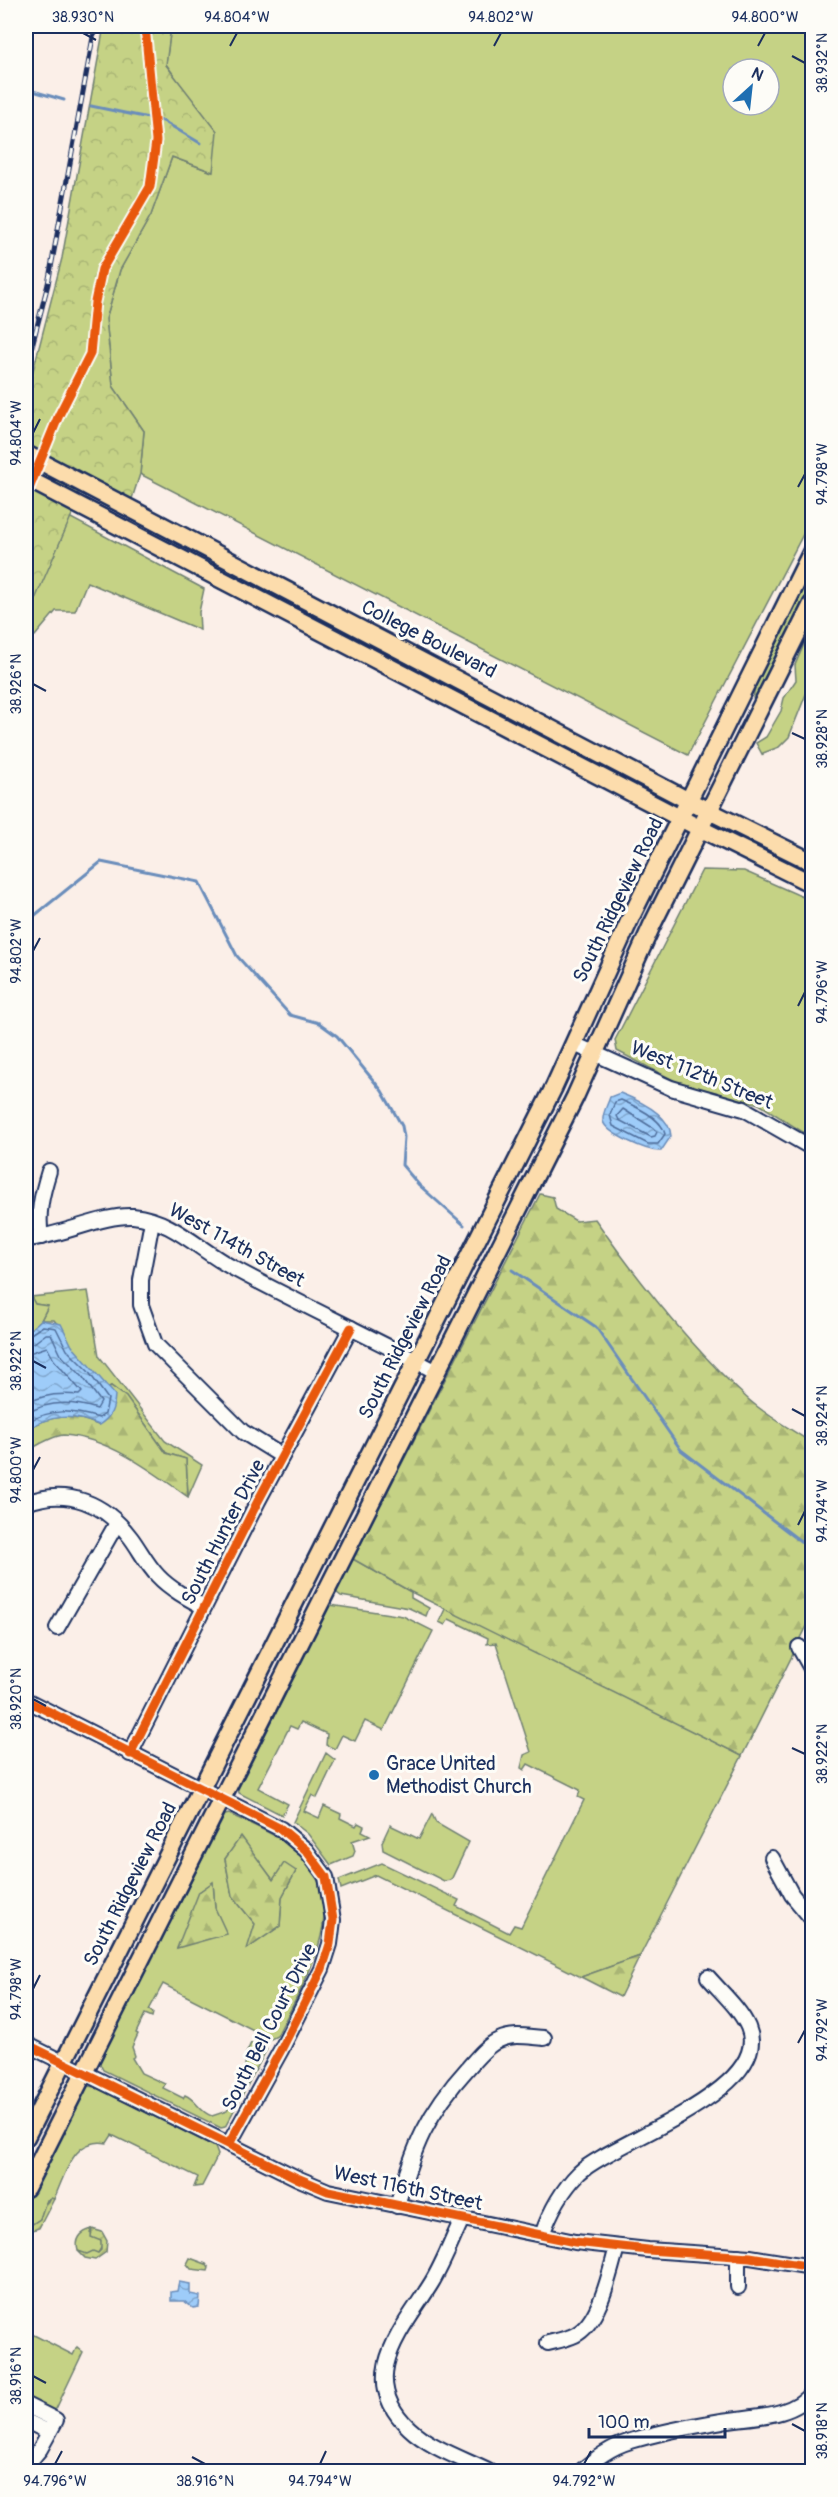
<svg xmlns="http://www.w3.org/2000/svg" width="838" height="2497" font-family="Pangolin,sans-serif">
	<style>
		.grass { fill: #c5d285; stroke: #708072; stroke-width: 1.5; fill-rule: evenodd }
		.forest { fill: url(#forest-firs); stroke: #708072; stroke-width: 1.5 }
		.park { fill: url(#park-crowns); stroke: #708072; stroke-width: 1.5 }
		.garden { fill: url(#garden-furrows); stroke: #708072; stroke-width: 1.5 }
		.water { fill: url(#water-waves); stroke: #6a8dbb; stroke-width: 1.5 }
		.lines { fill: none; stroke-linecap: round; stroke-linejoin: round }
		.shore { stroke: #4f6e9c; stroke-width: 1.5 }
		.stream { stroke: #6a8dbb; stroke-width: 3 }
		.minor-casing { stroke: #1b2f5e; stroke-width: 18 }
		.major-casing { stroke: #1b2f5e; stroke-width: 21 }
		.minor { stroke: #fdfcf7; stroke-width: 14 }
		.major { stroke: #fcdcac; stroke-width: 16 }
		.rail-casing { stroke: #1b2f5e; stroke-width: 5 }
		.rail { stroke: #fdfcf7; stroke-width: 3; stroke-dasharray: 9; stroke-linecap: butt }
		.cycleway-casing { stroke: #fdfcf7; stroke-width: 13 }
		.cycleway { stroke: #e8590c; stroke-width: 9 }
		.ticks { fill: none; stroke: #1b2f5e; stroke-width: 2 }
		.poi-dot { fill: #1f6fb2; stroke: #fdfcf7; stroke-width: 2 }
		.labels { text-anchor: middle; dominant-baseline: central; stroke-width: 6; stroke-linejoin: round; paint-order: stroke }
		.street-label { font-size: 20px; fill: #1b2f5e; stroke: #fdfcf7 }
		.poi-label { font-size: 20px; fill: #1b2f5e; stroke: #fdfcf7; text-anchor: start }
		.neatline { fill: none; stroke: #1b2f5e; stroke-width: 2 }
		.ticks-label { font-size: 15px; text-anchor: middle; fill: #1b2f5e }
	</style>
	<defs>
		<pattern id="forest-firs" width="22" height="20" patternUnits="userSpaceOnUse" patternTransform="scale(1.5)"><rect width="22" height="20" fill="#c5d285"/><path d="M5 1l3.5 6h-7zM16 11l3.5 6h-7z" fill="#a9b575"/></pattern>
		<pattern id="park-crowns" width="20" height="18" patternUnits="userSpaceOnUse" patternTransform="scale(1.5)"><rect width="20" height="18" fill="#c5d285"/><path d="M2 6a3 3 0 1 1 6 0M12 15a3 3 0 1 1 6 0" fill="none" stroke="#a9b575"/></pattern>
		<pattern id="garden-furrows" width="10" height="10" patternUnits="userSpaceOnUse" patternTransform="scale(1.5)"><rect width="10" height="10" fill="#c5d285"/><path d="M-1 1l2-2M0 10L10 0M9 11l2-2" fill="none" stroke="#a9b575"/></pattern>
		<pattern id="water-waves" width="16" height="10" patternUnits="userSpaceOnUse" patternTransform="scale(1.5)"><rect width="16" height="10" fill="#9eccf9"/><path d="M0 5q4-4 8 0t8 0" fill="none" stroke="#80a6cd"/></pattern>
	</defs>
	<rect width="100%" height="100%" fill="#fbefe8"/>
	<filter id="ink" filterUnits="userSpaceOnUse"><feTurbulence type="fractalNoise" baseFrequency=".0167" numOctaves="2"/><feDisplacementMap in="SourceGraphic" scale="12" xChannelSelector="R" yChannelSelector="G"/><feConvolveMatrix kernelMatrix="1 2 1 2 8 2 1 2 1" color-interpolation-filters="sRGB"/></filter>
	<g filter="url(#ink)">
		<g class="grass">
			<path d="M 171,26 L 812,26 L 812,517 L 688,755 L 140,474 L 144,431 L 113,386 L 106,319 L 120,270 L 151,215 L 172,157 L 212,172 L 183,88 L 166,64 ZM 733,69 L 769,69 L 769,105 L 733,105 Z"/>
			<path d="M 26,494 L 204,589 L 199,612 L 200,630 L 87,582 L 75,611 L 56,611 L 35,636 L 26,630 Z"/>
			<path d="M 812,563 L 812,590 L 757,700 L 753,698 L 757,675 Z"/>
			<path d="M 812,626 L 812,677 L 808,689 L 789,737 L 779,747 L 763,753 L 763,756 L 756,743 L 766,737 L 781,711 L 784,698 L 796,680 L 795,665 Z"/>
			<path d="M 702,870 L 744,871 L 812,901 L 812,1138 L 759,1104 L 677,1082 L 617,1051 L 615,1040 Z"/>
			<path d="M 88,1291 L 99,1356 L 165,1441 L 202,1465 L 188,1497 L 186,1459 L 166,1453 L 126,1397 L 111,1386 L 107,1388 C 96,1373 84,1362 73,1348 C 66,1339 63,1331 54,1320 L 41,1320 L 48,1306 L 35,1304 L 31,1297 Z"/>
			<path d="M 353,1559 L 411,1592 L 411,1598 L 429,1608 L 426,1616 L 409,1608 L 341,1596 L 336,1592 Z"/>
			<path d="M 330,1605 L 403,1616 L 433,1631 L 384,1730 L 365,1721 L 355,1741 L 342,1735 L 335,1749 L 326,1745 L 327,1734 L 301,1722 L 297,1729 L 290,1726 L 258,1788 L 288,1804 L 282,1815 L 239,1793 L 238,1789 Z"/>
			<path d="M 446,1607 L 742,1756 L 640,1956 L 581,1977 L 376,1875 L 341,1889 L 339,1880 L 382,1863 L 459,1900 L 456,1906 L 509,1933 L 514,1925 L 521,1927 L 584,1800 L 578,1797 L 580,1790 L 528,1764 L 524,1770 L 521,1768 L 524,1755 L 531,1752 L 496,1643 L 487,1644 L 488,1638 L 449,1619 L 445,1625 L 439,1622 Z"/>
			<path d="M 326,1753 L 335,1760 L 317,1798 L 312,1795 L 304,1811 L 319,1818 L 324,1806 L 341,1814 L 340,1818 L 356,1826 L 358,1823 L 364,1826 L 362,1831 L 370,1835 L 352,1841 L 355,1851 L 353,1856 L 331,1865 L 308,1834 L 293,1822 Z"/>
			<path d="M 229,1814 C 248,1823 269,1831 286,1843 C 361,1896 307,1976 277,2036 L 271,2039 L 163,1984 L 149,2010 L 153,2013 L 152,2017 L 145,2014 L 136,2033 L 138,2034 L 132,2047 L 135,2056 L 132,2058 L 141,2073 L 165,2084 L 163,2088 L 183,2098 L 185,2095 C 197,2100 199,2112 212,2116 L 227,2111 L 244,2079 L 246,2054 L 251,2043 L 267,2049 L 225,2127 L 221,2128 L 103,2070 L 99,2062 L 225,1815 ZM 241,1837 L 274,1881 L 296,1871 L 282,1897 L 280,1926 L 248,1948 L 255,1924 L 232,1896 L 225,1859 ZM 213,1883 L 215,1908 L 199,1892 Z"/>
			<path d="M 432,1814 L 436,1823 L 469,1842 L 451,1880 L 444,1881 L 383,1850 L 382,1842 L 390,1825 L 419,1839 Z"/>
			<path d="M 88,2086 L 95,2087 L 215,2147 L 218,2155 L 202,2186 L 194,2187 L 198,2177 L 112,2135 L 107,2143 C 73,2137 66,2173 54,2199 L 47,2200 L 40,2219 L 28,2227 L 26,2226 L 26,2196 L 81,2089 Z"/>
			<path d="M 92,2229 L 90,2233 L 101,2241 L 102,2246 L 98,2253 L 85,2254 L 78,2251 C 75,2240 80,2232 92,2229 Z"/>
			<path d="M 190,2258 L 206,2264 L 209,2268 L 208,2271 L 191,2269 L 187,2264 Z"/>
			<path d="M 26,2331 L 73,2355 L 77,2347 L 83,2352 L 56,2409 L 51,2412 L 26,2399 Z"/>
		</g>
		<g class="forest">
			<path d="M 540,1194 L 553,1197 L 556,1209 L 576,1221 L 595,1219 C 638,1280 693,1349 748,1399 C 767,1416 791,1429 812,1443 L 812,1616 L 742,1756 L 411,1592 L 353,1559 Z"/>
			<path d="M 26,1297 L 31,1297 L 35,1304 L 48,1306 L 41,1320 L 26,1333 Z"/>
			<path d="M 111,1386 L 126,1397 L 166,1453 L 186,1459 L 188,1497 C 153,1472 109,1438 64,1435 C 53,1435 36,1447 26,1451 L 26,1430 C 50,1415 72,1413 98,1425 L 107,1388 Z"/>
			<path d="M 241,1836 L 273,1880 L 284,1863 L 296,1871 L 282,1897 L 280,1926 L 247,1949 L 255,1924 L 232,1896 L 225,1859 Z"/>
			<path d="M 213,1882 L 215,1908 L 227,1934 L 177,1948 L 199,1892 Z"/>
			<path d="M 640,1956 L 620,1997 L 581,1977 Z"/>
		</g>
		<path class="park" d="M 104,26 L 171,26 L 166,65 L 217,131 L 213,172 L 172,157 L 151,215 L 120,270 L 106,319 L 113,386 L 144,431 L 140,474 L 129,508 L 83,484 L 73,503 L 74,510 L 26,620 L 26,398 L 62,258 Z"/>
		<g class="garden">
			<path d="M 51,2198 L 54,2199 L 39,2228 L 33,2230 L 28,2227 L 40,2219 L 45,2204 Z"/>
			<path d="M 92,2229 L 102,2232 L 107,2241 L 106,2252 L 95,2260 L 85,2258 L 78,2251 L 87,2254 L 93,2251 L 98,2253 L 101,2250 L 101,2241 L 91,2237 Z"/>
		</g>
		<g class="water">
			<path d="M 620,1093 C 638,1100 670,1115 671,1136 L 661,1151 C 649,1152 606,1134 603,1121 C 602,1113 608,1104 610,1097 Z"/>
			<path d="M 41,1320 L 61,1324 L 72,1346 L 115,1395 C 114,1410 111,1417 99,1425 C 72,1413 50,1415 26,1430 L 26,1333 Z"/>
			<path d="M 179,2282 L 190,2284 L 190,2294 L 200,2296 L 199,2307 L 193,2308 L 184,2301 L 171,2301 L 171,2292 L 177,2291 Z"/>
		</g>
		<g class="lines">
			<g class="shore">
				<path d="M 621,1100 C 635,1106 662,1118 665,1134 L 658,1144 L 648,1144 L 613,1126 L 610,1115 L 615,1102 Z"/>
				<path d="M 623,1109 L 653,1128 L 657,1132 L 655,1136 L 651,1137 L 619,1120 L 617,1116 Z"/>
				<path d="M 26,1337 L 43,1326 L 56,1328 L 67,1350 L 88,1371 L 108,1399 L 105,1414 L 99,1418 C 71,1410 51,1408 26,1423"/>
				<path d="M 26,1345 L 34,1343 L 46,1334 L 51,1334 L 61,1355 L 82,1376 L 101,1402 L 97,1409 C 73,1401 48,1400 26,1414"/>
				<path d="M 26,1354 L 47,1347 L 54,1360 L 82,1392 L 79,1395 C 61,1393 42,1394 26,1404"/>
			</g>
			<g class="stream">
				<path d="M 26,89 L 64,100"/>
				<path d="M 91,106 L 163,121 L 200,143"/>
				<path d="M 26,920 L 29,920 L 101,862 L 199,882 L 237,956 L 290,1015 L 319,1023 L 337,1036 L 382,1091 L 402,1126 L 404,1137 L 402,1165 L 419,1185 L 464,1225"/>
				<path d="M 512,1270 L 596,1327 L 681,1450 L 812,1550"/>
			</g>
			<g class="minor-casing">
				<g id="minor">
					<path d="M 574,1044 L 671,1088 L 744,1109 L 812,1148"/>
					<path d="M 152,1221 L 141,1280 L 141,1305 L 155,1344 L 243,1432 L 282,1456"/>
					<path d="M 41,1237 C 37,1213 42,1194 49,1171"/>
					<path d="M 26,1239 C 59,1237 104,1214 133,1216 C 173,1220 199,1250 233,1268 C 300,1304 369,1336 437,1372"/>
					<path d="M 26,1503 C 67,1487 105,1503 131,1538 C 140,1550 147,1565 158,1576 C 170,1589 189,1599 204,1607"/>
					<path d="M 57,1628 L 117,1523"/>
					<path d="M 799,1647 L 812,1670"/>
					<path d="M 26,1700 L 281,1829 L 306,1850 L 326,1877 L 333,1920 L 330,1944 L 322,1969 L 281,2050 L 229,2144"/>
					<path d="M 130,1754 L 258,1501 L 351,1328"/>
					<path d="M 772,1858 L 792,1895 L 812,1919"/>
					<path d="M 26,2044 L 297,2178 L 328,2191 L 575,2242 L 648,2250 L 750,2257 L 812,2267"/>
					<path d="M 397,2206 C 413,2148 427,2113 468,2068 C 476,2059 487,2045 499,2040 C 513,2033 529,2037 544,2038"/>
					<path d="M 462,2219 C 452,2240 444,2262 432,2282 C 404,2328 355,2377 409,2428 C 430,2448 464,2459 490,2472"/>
					<path d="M 542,2235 C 550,2212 561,2191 579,2173 C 613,2141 775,2090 748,2027 C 740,2009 721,1992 708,1977"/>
					<path d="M 738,2256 L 738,2287"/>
					<path d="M 548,2343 C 556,2341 567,2339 575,2335 C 600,2323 610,2271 617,2247"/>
					<path d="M 26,2405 L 56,2420 L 40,2449 L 26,2466"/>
					<path d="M 26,2421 L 49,2432"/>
					<path d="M 580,2472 C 596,2458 611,2447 631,2441 C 660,2432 692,2426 722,2421 C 751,2416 793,2418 812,2392"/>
				</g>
			</g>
			<g class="major-casing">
				<g id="major">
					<path d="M 26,454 L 689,801 L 812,862"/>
					<path d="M 26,478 L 701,829 L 812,884"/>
					<path d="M 26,2137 L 554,1087 L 632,915 L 812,551"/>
					<path d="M 26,2188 L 575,1097 L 652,925 L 812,604"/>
				</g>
			</g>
			<use href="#minor" class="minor"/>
			<use href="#major" class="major"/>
			<g class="rail-casing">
				<path id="rail" d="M 26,369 L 48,284 L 95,26"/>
			</g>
			<use href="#rail" class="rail"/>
			<g class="cycleway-casing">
				<g id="cycleway">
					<path d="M 26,496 L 59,415 L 90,354 L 95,302 L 102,269 L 150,187 L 156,141 L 145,26"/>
					<path d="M 26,1700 L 281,1829 L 306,1850 L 326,1877 L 333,1920 L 330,1944 L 322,1969 L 281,2050 L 229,2144"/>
					<path d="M 130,1754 L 258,1501 L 351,1328"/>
					<path d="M 26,2044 L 297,2178 L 328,2191 L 575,2242 L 648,2250 L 750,2257 L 812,2267"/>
				</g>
			</g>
			<use href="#cycleway" class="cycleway"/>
		</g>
	</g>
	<path class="ticks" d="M 83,33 L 96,40M 230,46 L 237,33M 494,46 L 501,33M 758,46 L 765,33M 792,56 L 805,63M 33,433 L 40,419M 798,487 L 805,474M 33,684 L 46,691M 792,733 L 805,739M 33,951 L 40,938M 798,1006 L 805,992M 33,1361 L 46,1368M 792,1409 L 805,1416M 33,1470 L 40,1457M 798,1525 L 805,1511M 33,1699 L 46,1706M 792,1748 L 805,1754M 33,1989 L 40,1975M 798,2043 L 805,2030M 33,2376 L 46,2383M 792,2424 L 805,2431M 192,2457 L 205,2464M 55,2464 L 62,2451M 320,2464 L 326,2451M 584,2464 L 591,2451"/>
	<circle class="poi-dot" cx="374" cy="1775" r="6"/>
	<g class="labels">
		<g class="street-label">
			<text transform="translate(429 639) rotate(27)">College Boulevard</text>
			<text transform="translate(618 900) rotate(-64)">South Ridgeview Road</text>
			<text transform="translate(702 1075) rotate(22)">West 112th Street</text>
			<text transform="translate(237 1245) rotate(29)">West 114th Street</text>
			<text transform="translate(405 1337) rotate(-63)">South Ridgeview Road</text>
			<text transform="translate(223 1532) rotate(-63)">South Hunter Drive</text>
			<text transform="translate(130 1884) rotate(-63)">South Ridgeview Road</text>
			<text transform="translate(269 2027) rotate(-63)">South Bell Court Drive</text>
			<text transform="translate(408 2188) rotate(12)">West 116th Street</text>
		</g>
		<g class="poi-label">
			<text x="386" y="1763">Grace United<tspan x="386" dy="23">Methodist Church</tspan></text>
		</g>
	</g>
	<rect width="838" height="2497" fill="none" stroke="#fdfcf7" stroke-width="66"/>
	<g transform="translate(751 87) rotate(27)"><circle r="28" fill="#fdfcf7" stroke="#a3aaba" stroke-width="1.5"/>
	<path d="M0-4.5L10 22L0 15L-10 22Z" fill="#1f6fb2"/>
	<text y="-9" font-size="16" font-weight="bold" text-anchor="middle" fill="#1b2f5e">N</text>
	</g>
	<path d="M589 2428v9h136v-9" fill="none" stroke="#1b2f5e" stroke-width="3"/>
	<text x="598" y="2428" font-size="18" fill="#1b2f5e" stroke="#fdfcf7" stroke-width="4.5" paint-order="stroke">100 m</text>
	<rect x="33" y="33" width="772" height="2431" class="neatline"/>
	<g class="ticks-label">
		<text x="83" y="22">38.930°N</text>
		<text x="237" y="22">94.804°W</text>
		<text x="501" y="22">94.802°W</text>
		<text x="765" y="22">94.800°W</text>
		<text transform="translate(822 63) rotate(-90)" y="5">38.932°N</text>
		<text transform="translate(16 433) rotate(-90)" y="5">94.804°W</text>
		<text transform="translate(822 474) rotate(-90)" y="5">94.798°W</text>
		<text transform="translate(16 684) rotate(-90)" y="5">38.926°N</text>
		<text transform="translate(822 739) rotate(-90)" y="5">38.928°N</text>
		<text transform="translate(16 951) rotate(-90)" y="5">94.802°W</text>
		<text transform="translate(822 992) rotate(-90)" y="5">94.796°W</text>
		<text transform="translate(16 1361) rotate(-90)" y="5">38.922°N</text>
		<text transform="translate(822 1416) rotate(-90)" y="5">38.924°N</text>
		<text transform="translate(16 1470) rotate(-90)" y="5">94.800°W</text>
		<text transform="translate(822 1511) rotate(-90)" y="5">94.794°W</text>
		<text transform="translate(16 1699) rotate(-90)" y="5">38.920°N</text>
		<text transform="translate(822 1754) rotate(-90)" y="5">38.922°N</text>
		<text transform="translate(16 1989) rotate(-90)" y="5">94.798°W</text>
		<text transform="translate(822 2030) rotate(-90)" y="5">94.792°W</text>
		<text transform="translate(16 2376) rotate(-90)" y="5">38.916°N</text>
		<text transform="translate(822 2431) rotate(-90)" y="5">38.918°N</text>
		<text x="55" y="2486">94.796°W</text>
		<text x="205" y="2486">38.916°N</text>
		<text x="320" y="2486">94.794°W</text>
		<text x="584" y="2486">94.792°W</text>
	</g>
</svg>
